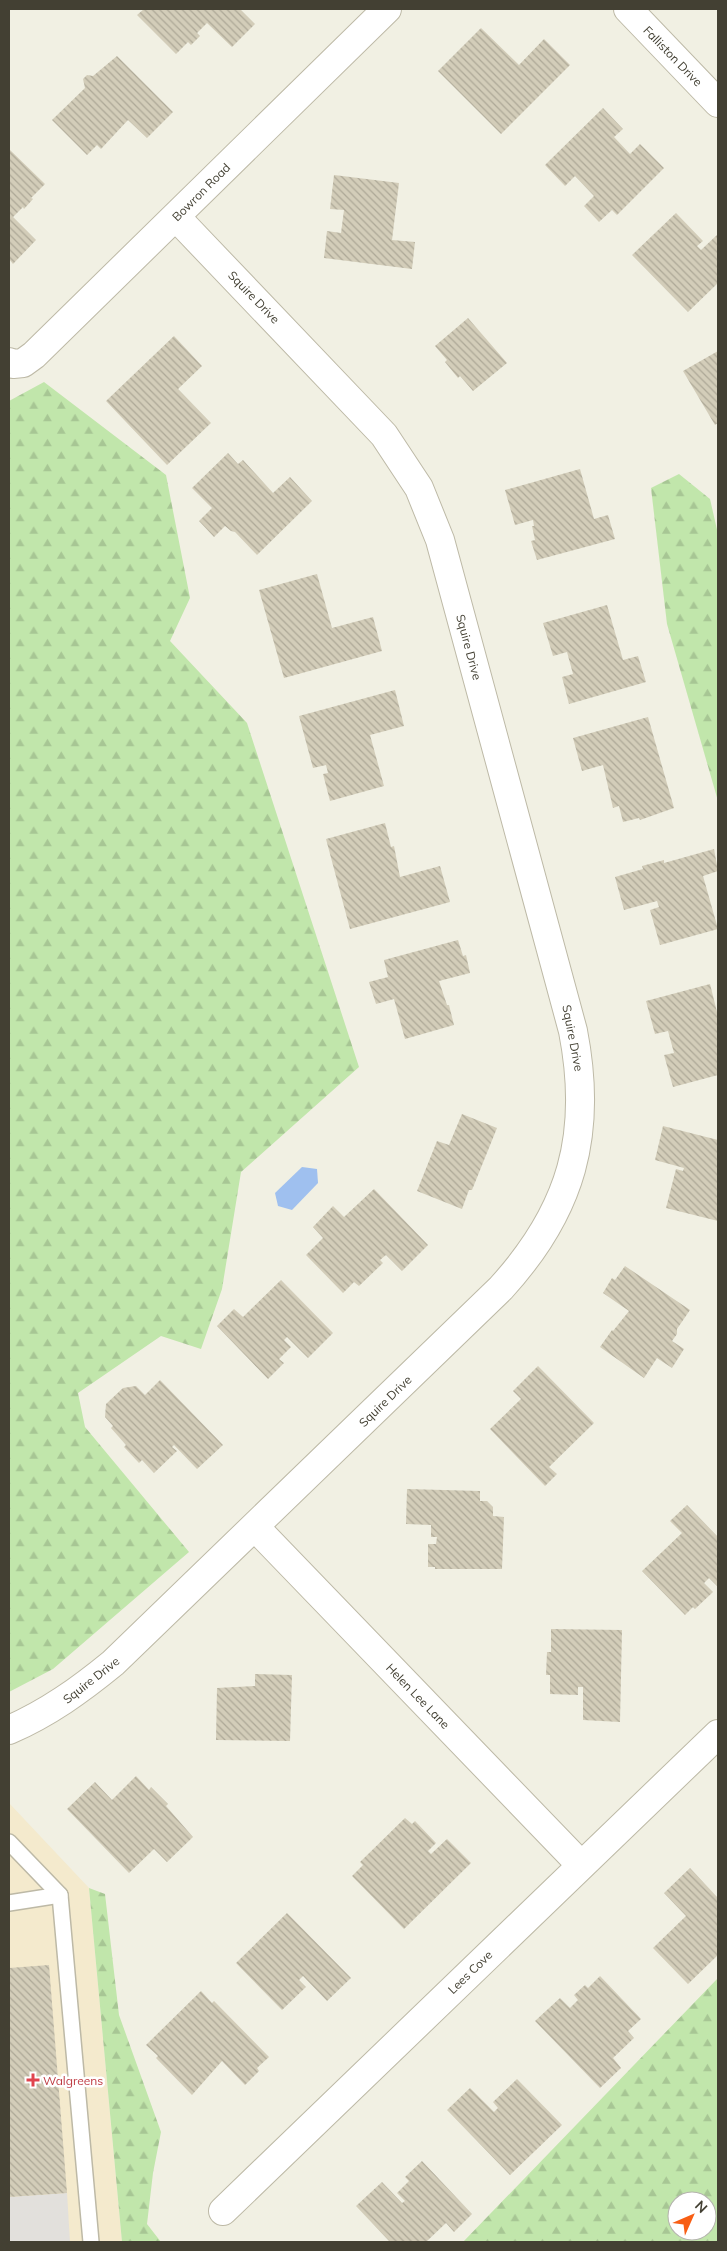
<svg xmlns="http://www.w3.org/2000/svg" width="727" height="2251" font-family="Mulish,sans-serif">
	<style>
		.commercial { fill: #f4eacd }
		.forest { fill: url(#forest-firs); fill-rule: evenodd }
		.parking { fill: #e2e0dc }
		.water { fill: #9fc0ef }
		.building { fill: url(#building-back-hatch) }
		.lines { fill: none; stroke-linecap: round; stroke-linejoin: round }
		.lane-casing { stroke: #bdb9a6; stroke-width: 18 }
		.street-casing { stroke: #bdb9a6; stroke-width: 30 }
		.lane { stroke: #fff; stroke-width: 15 }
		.street { stroke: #fff; stroke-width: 28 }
		.health-dot { fill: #e0444e; stroke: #fff; stroke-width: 2 }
		.labels { text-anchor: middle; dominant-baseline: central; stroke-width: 5; stroke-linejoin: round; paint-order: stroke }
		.street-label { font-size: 12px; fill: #434033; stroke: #fff }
		.health-label { font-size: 12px; fill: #be3a42; stroke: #fff; text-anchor: start }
	</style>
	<defs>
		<pattern id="forest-firs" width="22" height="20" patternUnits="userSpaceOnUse" patternTransform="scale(1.25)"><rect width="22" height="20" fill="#c1e6ab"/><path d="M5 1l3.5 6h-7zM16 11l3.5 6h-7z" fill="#a7c694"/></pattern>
		<pattern id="building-back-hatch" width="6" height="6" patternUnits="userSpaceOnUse" patternTransform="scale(1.25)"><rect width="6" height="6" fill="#d3cdb9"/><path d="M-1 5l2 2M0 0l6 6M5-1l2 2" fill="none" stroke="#ada897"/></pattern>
	</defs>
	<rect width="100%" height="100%" fill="#f1f0e3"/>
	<path class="commercial" d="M 9,1803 L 89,1888 L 122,2242 L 9,2242 Z"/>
	<g class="forest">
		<path d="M 44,382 L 166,475 L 190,598 L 170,641 L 247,723 L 359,1067 L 241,1172 L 222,1289 L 201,1349 L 161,1336 L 78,1393 L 85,1427 L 189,1552 L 53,1669 L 9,1692 L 9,401 Z"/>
		<path d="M 679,474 L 710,499 L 718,534 L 718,801 L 667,624 L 651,488 Z"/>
		<path d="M 89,1888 L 105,1894 L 119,2015 L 161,2132 L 153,2173 L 147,2224 L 161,2242 L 122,2242 Z"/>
		<path d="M 718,1978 L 718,2242 L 463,2242 ZM 677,2201 L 707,2201 L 707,2231 L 677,2231 Z"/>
	</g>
	<path class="parking" d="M 67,2193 L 70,2242 L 9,2242 L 9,2197 Z"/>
	<path class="water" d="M 302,1167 L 317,1169 L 318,1183 L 292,1210 L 278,1206 L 275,1193 Z"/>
	<g class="building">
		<path d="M 144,9 L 240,9 L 255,24 L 232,47 L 207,23 L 197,33 L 200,36 L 191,45 L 188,42 L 176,54 L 137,15 Z"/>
		<path d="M 481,28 L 519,65 L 544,39 L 570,65 L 501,134 L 438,71 Z"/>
		<path d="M 117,56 L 173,112 L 147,138 L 128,120 L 101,149 L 97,145 L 87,155 L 52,120 L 85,88 L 83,79 L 87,75 L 93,76 Z"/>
		<path d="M 603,108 L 623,129 L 614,137 L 630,154 L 640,144 L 664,168 L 617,215 L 612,210 L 599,222 L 584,206 L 594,196 L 575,176 L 565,186 L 545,165 Z"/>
		<path d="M 9,149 L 45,184 L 31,198 L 33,199 L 24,209 L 23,207 L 13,217 L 36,240 L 13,264 L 9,259 Z"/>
		<path d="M 334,175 L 399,183 L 392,240 L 415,242 L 412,269 L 324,258 L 327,231 L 341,233 L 344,210 L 330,209 Z"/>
		<path d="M 676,213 L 703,241 L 697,246 L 701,250 L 718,234 L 718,283 L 688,312 L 632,255 Z"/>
		<path d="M 468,318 L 507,363 L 473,391 L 460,376 L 458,378 L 445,362 L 447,360 L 435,346 Z"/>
		<path d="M 174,336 L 202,366 L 178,389 L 211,423 L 167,465 L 106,401 Z"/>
		<path d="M 718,351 L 718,423 L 715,425 L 683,371 Z"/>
		<path d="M 228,453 L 238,464 L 243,460 L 273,493 L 290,477 L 312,501 L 257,555 L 235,532 L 231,531 L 225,526 L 214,537 L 199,521 L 212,508 L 192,488 Z"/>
		<path d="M 580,469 L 594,519 L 608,515 L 615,539 L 537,560 L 531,541 L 535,540 L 532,526 L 534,526 L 533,520 L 515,525 L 505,490 Z"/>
		<path d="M 317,574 L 332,628 L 373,617 L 382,651 L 284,678 L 259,590 Z"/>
		<path d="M 607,605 L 623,660 L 638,656 L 646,682 L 569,704 L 562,677 L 573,674 L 567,652 L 553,656 L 543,623 Z"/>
		<path d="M 395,690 L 404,726 L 370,735 L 384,786 L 330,801 L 323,774 L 328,773 L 326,765 L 313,768 L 299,716 Z"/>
		<path d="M 648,717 L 674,808 L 640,820 L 639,818 L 623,822 L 619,806 L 613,808 L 603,765 L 582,771 L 573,738 Z"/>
		<path d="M 385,823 L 391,847 L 394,846 L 400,877 L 440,866 L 450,902 L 350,929 L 326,839 Z"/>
		<path d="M 714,849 L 718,871 L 703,876 L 718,929 L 660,945 L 650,910 L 659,907 L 657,901 L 624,910 L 615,877 L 643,869 L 642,866 L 664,860 L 664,863 Z"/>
		<path d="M 458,940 L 463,956 L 466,955 L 470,973 L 439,981 L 447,1005 L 449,1005 L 454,1025 L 405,1039 L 394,999 L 376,1004 L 369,982 L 388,977 L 384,960 Z"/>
		<path d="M 710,984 L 718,1016 L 718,1075 L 673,1087 L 664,1055 L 674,1053 L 668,1031 L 655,1034 L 646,1001 Z"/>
		<path d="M 462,1114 L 497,1128 L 472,1190 L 469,1190 L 462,1209 L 417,1191 L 437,1141 L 449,1145 Z"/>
		<path d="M 663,1126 L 718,1140 L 718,1221 L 666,1208 L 676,1169 L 683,1171 L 684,1168 L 655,1160 Z"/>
		<path d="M 374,1189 L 428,1245 L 402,1271 L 386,1255 L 380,1260 L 383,1263 L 359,1286 L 354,1282 L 343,1293 L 306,1255 L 323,1238 L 313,1227 L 333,1206 L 344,1217 Z"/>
		<path d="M 625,1266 L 690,1310 L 677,1329 L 677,1334 L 672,1341 L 684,1349 L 672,1368 L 657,1358 L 644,1378 L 600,1347 L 612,1330 L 613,1331 L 629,1311 L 603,1293 L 612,1278 L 615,1280 Z"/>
		<path d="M 281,1280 L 333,1333 L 308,1358 L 287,1337 L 284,1340 L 291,1347 L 279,1359 L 284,1363 L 268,1379 L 217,1326 L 234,1309 L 243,1317 Z"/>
		<path d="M 538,1366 L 594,1423 L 549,1467 L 557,1474 L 545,1486 L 490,1429 L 521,1399 L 513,1391 Z"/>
		<path d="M 160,1380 L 223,1445 L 197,1469 L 174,1445 L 172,1447 L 177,1451 L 154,1473 L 142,1460 L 139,1463 L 124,1447 L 126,1445 L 111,1428 L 113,1426 L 105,1417 L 106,1404 L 123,1388 L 136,1386 L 145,1395 Z"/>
		<path d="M 407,1489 L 480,1491 L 480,1501 L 487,1501 L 493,1507 L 493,1516 L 504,1517 L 502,1569 L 435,1569 L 435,1567 L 428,1567 L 428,1544 L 436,1544 L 437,1537 L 431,1537 L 431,1525 L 406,1524 Z"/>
		<path d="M 687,1505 L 718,1537 L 718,1587 L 709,1578 L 704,1583 L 713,1592 L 695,1609 L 693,1607 L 685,1615 L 642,1571 L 682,1533 L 670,1521 Z"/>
		<path d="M 551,1629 L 622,1630 L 620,1722 L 583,1720 L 583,1687 L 578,1687 L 578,1695 L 550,1694 L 550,1675 L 546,1675 L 547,1652 L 551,1652 Z"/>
		<path d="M 255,1674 L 292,1675 L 290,1741 L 216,1740 L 217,1688 L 255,1686 Z"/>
		<path d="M 136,1776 L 149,1790 L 151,1787 L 168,1804 L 166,1806 L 193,1837 L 167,1862 L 154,1849 L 129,1873 L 67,1809 L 95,1782 L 112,1800 Z"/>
		<path d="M 405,1818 L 412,1824 L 415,1821 L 436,1843 L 428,1851 L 431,1854 L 447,1839 L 471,1863 L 404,1929 L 352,1876 L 363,1865 L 360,1862 Z"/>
		<path d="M 690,1868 L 718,1898 L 718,1955 L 688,1984 L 653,1948 L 686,1916 L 664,1893 Z"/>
		<path d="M 287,1913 L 351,1978 L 327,2001 L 303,1976 L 299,1980 L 306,1987 L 282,2010 L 236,1963 Z"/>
		<path d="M 49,1965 L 67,2193 L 9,2197 L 9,1968 Z"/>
		<path d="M 600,1976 L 641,2019 L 628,2031 L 634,2038 L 613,2058 L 621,2068 L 600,2088 L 535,2021 L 560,1998 L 570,2008 L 578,2000 L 574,1995 L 585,1985 L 588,1988 Z"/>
		<path d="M 201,1991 L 212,2003 L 214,2001 L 269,2057 L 257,2068 L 259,2071 L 245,2085 L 222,2061 L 192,2095 L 156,2058 L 158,2056 L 146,2045 Z"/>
		<path d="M 517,2079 L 562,2125 L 510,2175 L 447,2110 L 470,2088 L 494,2112 L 498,2108 L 493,2102 Z"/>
		<path d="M 422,2161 L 472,2214 L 454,2232 L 446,2223 L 426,2242 L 390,2242 L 356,2206 L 382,2182 L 402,2203 L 405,2201 L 397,2193 L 409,2181 L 405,2177 Z"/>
	</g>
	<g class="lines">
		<g class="lane-casing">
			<g id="lane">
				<path d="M 9,1842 L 60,1895 L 91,2242"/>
				<path d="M 9,1903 L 60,1895"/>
			</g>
		</g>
		<g class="street-casing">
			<g id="street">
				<path d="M 628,9 L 718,103"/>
				<path d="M 9,362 L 13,364 L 23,363 L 34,355 L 387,9"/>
				<path d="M 255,1527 L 581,1865"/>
				<path d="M 9,1730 C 48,1713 80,1690 113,1663 L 501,1288 C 572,1210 593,1134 573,1031 L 440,540 L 419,488 L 384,435 L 176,217"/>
				<path d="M 223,2211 L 718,1734"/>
			</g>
		</g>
		<use href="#lane" class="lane"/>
		<use href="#street" class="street"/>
	</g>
	<path class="health-dot" d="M30.5 2072.5h5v5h5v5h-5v5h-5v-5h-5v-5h5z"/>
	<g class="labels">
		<g class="street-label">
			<text transform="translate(673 56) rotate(46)">Falliston Drive</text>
			<text transform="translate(201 192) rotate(-45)">Bowron Road</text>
			<text transform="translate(254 297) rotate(46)">Squire Drive</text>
			<text transform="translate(469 647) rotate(75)">Squire Drive</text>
			<text transform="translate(573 1038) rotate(79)">Squire Drive</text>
			<text transform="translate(385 1401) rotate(-44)">Squire Drive</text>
			<text transform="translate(91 1680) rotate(-38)">Squire Drive</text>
			<text transform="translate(418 1696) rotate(46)">Helen Lee Lane</text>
			<text transform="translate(470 1972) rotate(-44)">Lees Cove</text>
		</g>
		<g class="health-label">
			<text x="43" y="2080">Walgreens</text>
		</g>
	</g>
	<rect width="727" height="2251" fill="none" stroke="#434033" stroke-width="20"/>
	<g transform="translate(692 2216) rotate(45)"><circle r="24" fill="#ffffff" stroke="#b4b3ad"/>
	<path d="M0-4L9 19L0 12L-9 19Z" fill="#f85e14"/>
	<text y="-8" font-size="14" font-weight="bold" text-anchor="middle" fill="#434033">N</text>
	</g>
</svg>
